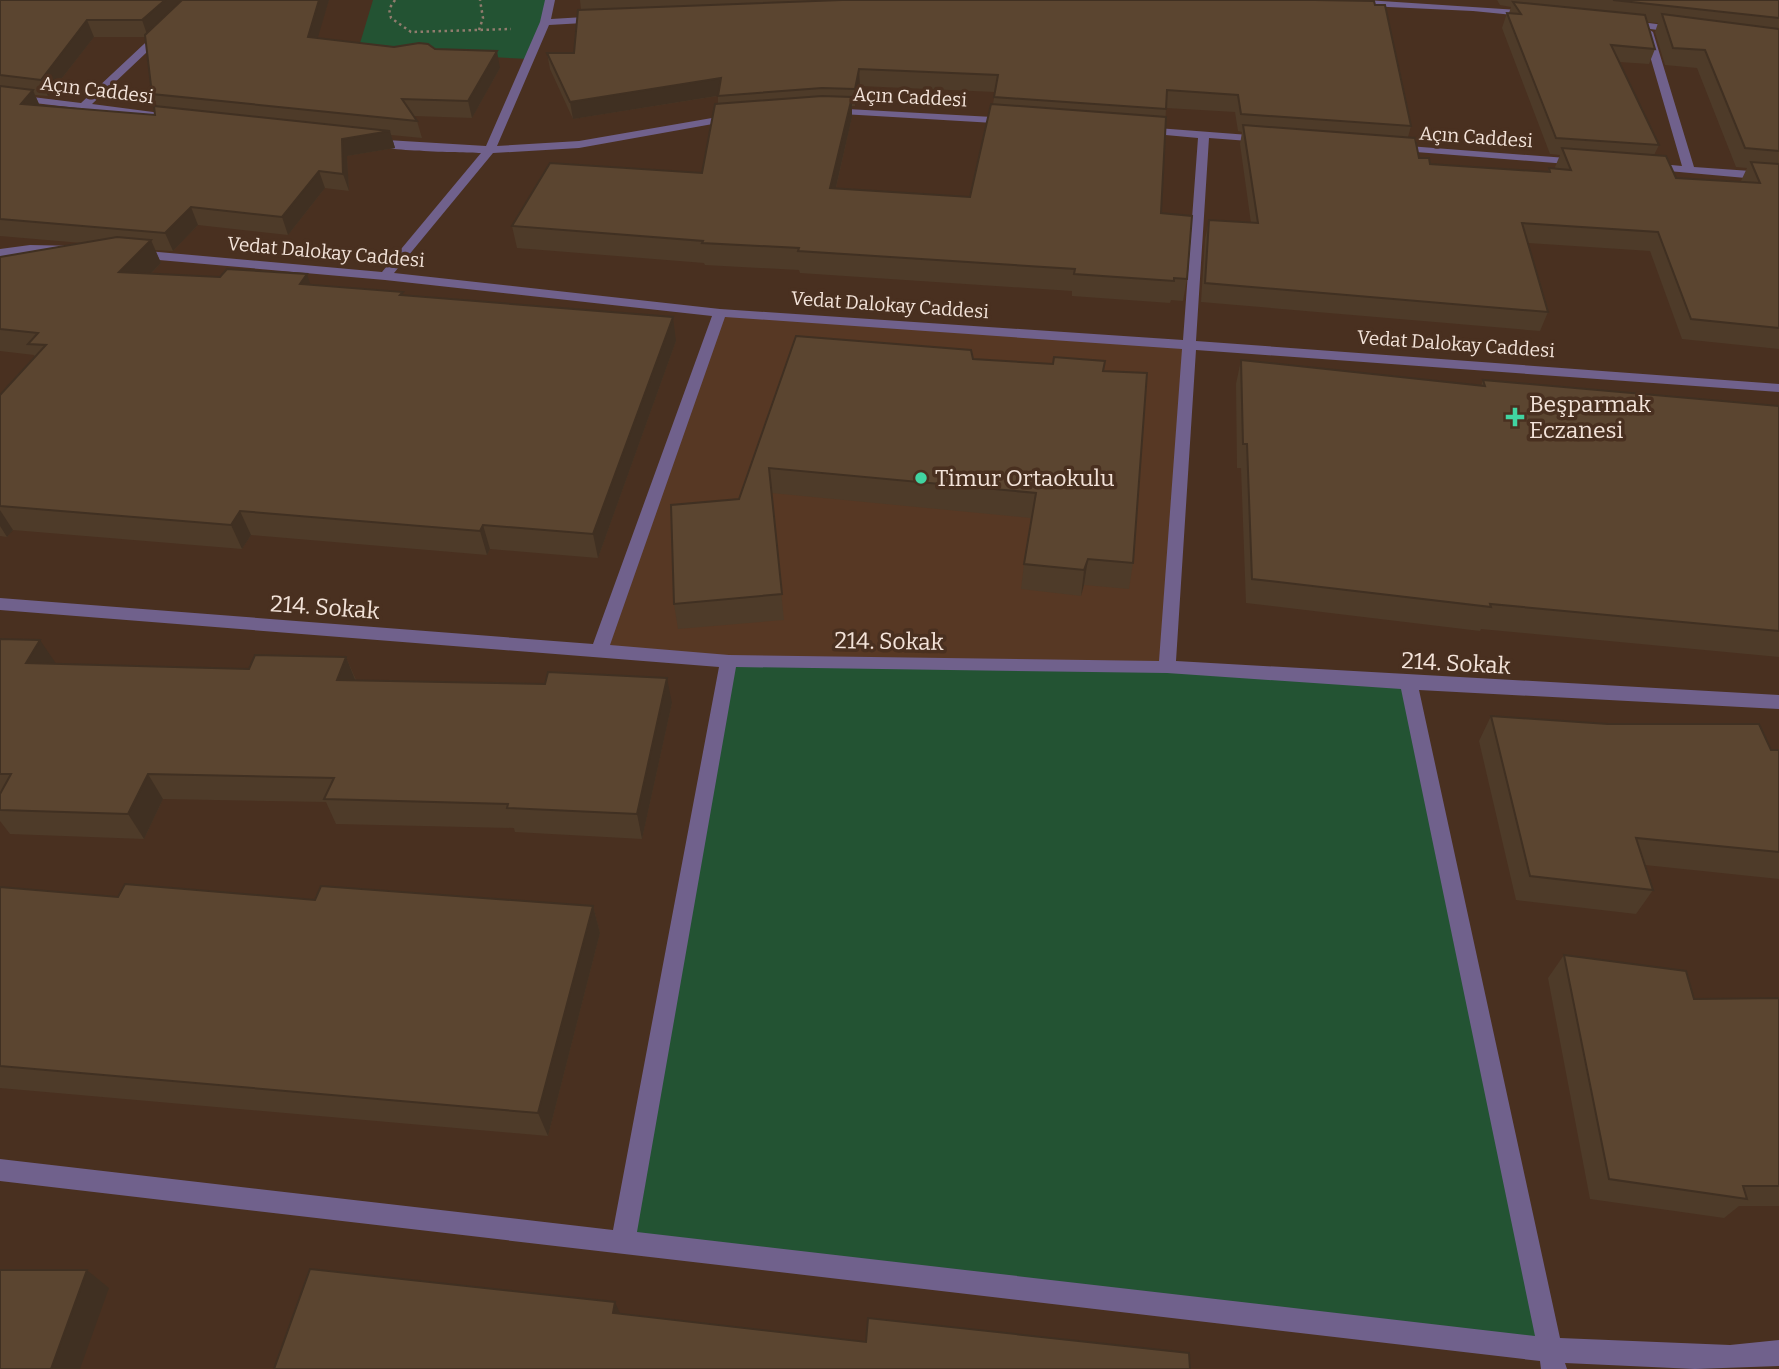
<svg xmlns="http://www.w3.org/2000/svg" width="1779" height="1369" font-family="Bitter,serif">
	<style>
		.built { fill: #573824 }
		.green { fill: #235333 }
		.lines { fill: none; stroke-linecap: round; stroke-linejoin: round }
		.path { stroke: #917c6e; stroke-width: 2.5; stroke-dasharray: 2.5 3.5; stroke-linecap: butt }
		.minor { fill: #70618c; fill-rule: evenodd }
		.wall { fill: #4e3b29; fill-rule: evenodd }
		.shaded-wall { fill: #403022 }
		.building { fill: #5b4530; stroke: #403022; stroke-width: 2 }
		.poi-dot { fill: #41d4a1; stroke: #493020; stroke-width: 2.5 }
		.labels { text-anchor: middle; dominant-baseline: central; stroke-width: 7; stroke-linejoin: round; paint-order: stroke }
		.far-street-label { font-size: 19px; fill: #f3e3d9; stroke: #493020 }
		.poi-label { font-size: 23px; fill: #f3e3d9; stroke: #493020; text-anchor: start }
		.street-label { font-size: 23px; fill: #f3e3d9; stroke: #493020 }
	</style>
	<rect width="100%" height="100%" fill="#493020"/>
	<path class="built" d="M 720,313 L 1190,345 L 1167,667 L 729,661 L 599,651 Z"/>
	<g class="green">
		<path d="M 373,0 L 549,0 L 529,59 L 358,50 Z"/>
		<path d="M 729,661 L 1167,667 L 1409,683 L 1549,1350 L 623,1242 Z"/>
	</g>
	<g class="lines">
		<g class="path">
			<path d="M 395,0 L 389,9 L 391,18 L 411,32 L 511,29"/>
			<path d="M 479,30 L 483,18 L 480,0"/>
		</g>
		<g class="minor">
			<path d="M 191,0 L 202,0 L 92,104 L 176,115 L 180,116 L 180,120 L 0,99 L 0,93 L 81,103 Z"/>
			<path d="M 545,0 L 555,0 L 551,19 L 601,16 L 606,19 L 601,22 L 549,25 L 497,146 L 579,141 L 735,114 L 741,117 L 735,120 L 579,148 L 493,153 L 394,273 L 720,309 L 1183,340 L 1198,138 L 1144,133 L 1138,130 L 1144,127 L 1262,136 L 1268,139 L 1262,142 L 1209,138 L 1196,341 L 1779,384 L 1779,392 L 1196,350 L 1176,661 L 1779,695 L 1779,709 L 1419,690 L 1560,1338 L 1730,1345 L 1779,1340 L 1779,1366 L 1695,1369 L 1565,1363 L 1567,1369 L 1541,1369 L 1540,1361 L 0,1181 L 0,1159 L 613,1230 L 719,667 L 0,610 L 0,598 L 593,644 L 712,316 L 385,280 L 136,258 L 130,254 L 136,250 L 382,272 L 481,153 C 459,152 378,152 364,142 L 370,139 L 486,146 L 540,22 ZM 725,317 L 1182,349 L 1159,661 L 729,655 L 610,645 ZM 736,667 L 1167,673 L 1401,689 L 1535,1336 L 637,1232 Z"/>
			<path d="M 1299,0 L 1366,0 L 1534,11 L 1539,14 L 1534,17 L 1473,11 L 1304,3 Z"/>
			<path d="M 1625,20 L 1680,27 L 1685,30 L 1680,33 L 1621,25 L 1620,23 Z"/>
			<path d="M 1648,29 L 1653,32 L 1694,167 L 1779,173 L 1779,181 L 1646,169 L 1644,167 L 1650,163 L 1682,166 L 1643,32 Z"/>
			<path d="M 829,108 L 1011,118 L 1017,121 L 1011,124 L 825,113 L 823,111 Z"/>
			<path d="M 1395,145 L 1580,159 L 1586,162 L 1580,165 L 1391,150 L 1391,146 Z"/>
			<path d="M 30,245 L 80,246 L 86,250 L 80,254 L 30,253 L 0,257 L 0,249 Z"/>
		</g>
	</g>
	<g class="wall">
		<path d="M 0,0 L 329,0 L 317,38 L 394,47 L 435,49 L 500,68 L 472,118 L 414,116 L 417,121 L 422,138 L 391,135 L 395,148 L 347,156 L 349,191 L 325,188 L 288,235 L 198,225 L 173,251 L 155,250 L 161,263 L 151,274 L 311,285 L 404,296 L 676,341 L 598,558 L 490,549 L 487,555 L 251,535 L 242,549 L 13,530 L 7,537 L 0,536 L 0,395 L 35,357 L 34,355 L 0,351 L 0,257 L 82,243 L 0,236 ZM 94,37 L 145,37 L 152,94 L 157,106 L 155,115 L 40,106 L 35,95 L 48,96 Z"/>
		<path d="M 580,0 L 1314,0 L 1411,126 L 1408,137 L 1419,158 L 1430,164 L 1548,172 L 1549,168 L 1556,169 L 1555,167 L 1560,155 L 1550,154 L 1502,28 L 1507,13 L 1509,13 L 1511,7 L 1500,5 L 1497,0 L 1779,0 L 1779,349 L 1682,339 L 1650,251 L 1528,243 L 1548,312 L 1540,331 L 1201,302 L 1205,239 L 1209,220 L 1251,223 L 1240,144 L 1242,132 L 1238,131 L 1235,112 L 1166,108 L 1161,213 L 1187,279 L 1183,301 L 1171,300 L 1170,303 L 1072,296 L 1072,291 L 800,273 L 799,270 L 705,265 L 704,263 L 517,248 L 512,226 L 702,173 L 718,104 L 718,96 L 573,119 L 550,69 L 547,53 L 574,53 L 581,10 ZM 1647,22 L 1658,23 L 1655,32 L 1665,65 L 1697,68 L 1736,167 L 1747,168 L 1741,181 L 1742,182 L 1676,178 L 1654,155 L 1659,145 L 1619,62 L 1649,64 L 1655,49 ZM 860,86 L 995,92 L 993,104 L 970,197 L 836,188 L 852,117 L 852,106 L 855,106 Z"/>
		<path d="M 796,336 L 973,359 L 1133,563 L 1129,589 L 1084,585 L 1081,596 L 1021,589 L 1024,564 L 1031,518 L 771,493 L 784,620 L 678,629 L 674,604 L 739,499 Z"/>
		<path d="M 1241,360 L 1481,386 L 1483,380 L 1779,406 L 1779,657 L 1481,629 L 1480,631 L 1246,603 L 1241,468 L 1237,468 L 1236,384 Z"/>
		<path d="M 0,639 L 56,664 L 249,669 L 346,657 L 356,680 L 672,703 L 642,839 L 515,832 L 514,828 L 336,824 L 326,802 L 163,799 L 144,839 L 10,834 L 0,821 Z"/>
		<path d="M 1491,716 L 1779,750 L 1779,879 L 1645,865 L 1653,890 L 1636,914 L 1516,900 L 1479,741 Z"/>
		<path d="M 0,887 L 118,897 L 593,906 L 600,933 L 548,1136 L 0,1088 Z"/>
		<path d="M 1564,955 L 1694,999 L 1779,998 L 1779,1206 L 1739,1206 L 1724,1218 L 1590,1199 L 1548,978 Z"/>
	</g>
	<g class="shaded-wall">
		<path d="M 165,0 L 188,0 L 148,37 L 142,20 Z"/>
		<path d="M 319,0 L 329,0 L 313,54 L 308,37 Z"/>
		<path d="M 87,20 L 94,37 L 48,96 L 41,80 Z"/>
		<path d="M 497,51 L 500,68 L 472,118 L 468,101 Z"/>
		<path d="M 859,69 L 860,86 L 855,106 L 855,89 Z"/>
		<path d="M 721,78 L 723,95 L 573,119 L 570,102 Z"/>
		<path d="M 33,90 L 40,107 L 21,104 Z"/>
		<path d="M 852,97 L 852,117 L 831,209 L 830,188 Z"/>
		<path d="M 390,131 L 395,148 L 347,156 L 349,191 L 343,174 L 342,139 Z"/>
		<path d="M 319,171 L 325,188 L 288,235 L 282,217 Z"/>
		<path d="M 191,207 L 198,225 L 173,251 L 165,233 Z"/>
		<path d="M 151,240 L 161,263 L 130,295 L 119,272 Z"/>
		<path d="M 307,274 L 315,298 L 300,284 Z"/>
		<path d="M 673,317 L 676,341 L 598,558 L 593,534 Z"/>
		<path d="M 0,510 L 13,530 L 7,537 L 0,526 Z"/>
		<path d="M 240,511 L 251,535 L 242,549 L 231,525 Z"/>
		<path d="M 483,525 L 490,549 L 487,555 L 480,531 Z"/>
		<path d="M 1088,559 L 1084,585 L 1081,596 L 1084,570 Z"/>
		<path d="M 40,640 L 57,665 L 26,663 Z"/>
		<path d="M 346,657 L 356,682 L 337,680 Z"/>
		<path d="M 667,678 L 672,703 L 642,839 L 637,814 Z"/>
		<path d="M 148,774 L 163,799 L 144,839 L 128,814 Z"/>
		<path d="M 593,906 L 600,933 L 548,1136 L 538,1113 Z"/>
		<path d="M 87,1270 L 109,1288 L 80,1369 L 51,1369 Z"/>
		<path d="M 615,1302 L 624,1322 L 613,1313 Z"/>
	</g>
	<g class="building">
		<path d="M 0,0 L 165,0 L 142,20 L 87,20 L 41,80 L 0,75 Z"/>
		<path d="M 182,0 L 319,0 L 308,37 L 394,47 L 419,43 L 428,44 L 435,49 L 497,51 L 468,101 L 402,99 L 417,121 L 152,94 L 145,35 Z"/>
		<path d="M 842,0 L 1314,0 L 1374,1 L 1375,5 L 1385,5 L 1411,126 L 1241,114 L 1238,95 L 1167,90 L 1166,109 L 994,97 L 998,75 L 859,69 L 855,89 L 822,88 L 718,96 L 721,78 L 570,102 L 547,53 L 574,53 L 578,10 Z"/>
		<path d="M 1613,0 L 1779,0 L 1779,18 Z"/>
		<path d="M 1513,2 L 1645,15 L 1655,49 L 1611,45 L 1659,145 L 1556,138 L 1507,13 L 1521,14 Z"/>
		<path d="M 1662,14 L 1779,29 L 1779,151 L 1745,148 L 1705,50 L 1673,48 Z"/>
		<path d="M 0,86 L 33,90 L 21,104 L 155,115 L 154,106 L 390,131 L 342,139 L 343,174 L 319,171 L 282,217 L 191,207 L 165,233 L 0,219 Z"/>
		<path d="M 822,96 L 852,97 L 830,188 L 970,197 L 991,104 L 1166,117 L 1161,213 L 1192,216 L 1187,279 L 1174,278 L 1174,281 L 1074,274 L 1075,269 L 798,251 L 799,248 L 702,243 L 703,241 L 512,226 L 550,163 L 702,173 L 715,104 Z"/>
		<path d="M 1243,125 L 1415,138 L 1419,158 L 1429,158 L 1430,164 L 1550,172 L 1549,168 L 1571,170 L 1562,148 L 1666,156 L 1676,178 L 1760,183 L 1751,162 L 1779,164 L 1779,328 L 1691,319 L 1658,232 L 1522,223 L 1548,312 L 1205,283 L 1209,220 L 1258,223 Z"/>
		<path d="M 117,237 L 151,240 L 119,272 L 220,277 L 227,269 L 307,274 L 300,284 L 403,292 L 400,295 L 673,317 L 593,534 L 483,525 L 480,531 L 240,511 L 231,525 L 0,506 L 0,395 L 46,345 L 28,344 L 38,333 L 0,329 L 0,257 Z"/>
		<path d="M 796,336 L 971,350 L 973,359 L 1053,364 L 1054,357 L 1105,361 L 1103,371 L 1147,373 L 1133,563 L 1088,559 L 1084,570 L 1024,564 L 1036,493 L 769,468 L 782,594 L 674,604 L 671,505 L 739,499 Z"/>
		<path d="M 1241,360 L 1485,386 L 1483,380 L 1779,406 L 1779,631 L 1490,604 L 1491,607 L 1252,579 L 1247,444 L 1243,444 Z"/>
		<path d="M 0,639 L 40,640 L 26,663 L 249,669 L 255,655 L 346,657 L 337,680 L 545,684 L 548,672 L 667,678 L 637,814 L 507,808 L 508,804 L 324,799 L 334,778 L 148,774 L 128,814 L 0,810 L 0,794 L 11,774 L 0,774 Z"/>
		<path d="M 1491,716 L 1608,724 L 1759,724 L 1771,750 L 1779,750 L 1779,852 L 1636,838 L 1653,890 L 1530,876 Z"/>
		<path d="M 125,884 L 315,900 L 321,886 L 593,906 L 538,1113 L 0,1066 L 0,887 L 118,897 Z"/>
		<path d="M 1564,955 L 1686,971 L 1694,999 L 1779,998 L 1779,1186 L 1743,1186 L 1747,1199 L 1609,1179 Z"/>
		<path d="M 310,1269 L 615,1302 L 613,1313 L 866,1342 L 868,1318 L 1189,1353 L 1190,1369 L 274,1369 Z"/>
		<path d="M 0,1270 L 87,1270 L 51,1369 L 0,1369 Z"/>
	</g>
	<g class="poi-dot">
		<path d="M1511.5 406.5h7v7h7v7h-7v7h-7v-7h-7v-7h7z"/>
		<circle cx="921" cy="478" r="7"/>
	</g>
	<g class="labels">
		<g class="far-street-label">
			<text transform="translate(97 90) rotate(7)">Açın Caddesi</text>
			<text transform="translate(910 97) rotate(3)">Açın Caddesi</text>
			<text transform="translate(1476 137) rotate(4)">Açın Caddesi</text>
			<text transform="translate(326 252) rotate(5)">Vedat Dalokay Caddesi</text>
			<text transform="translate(890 305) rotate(4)">Vedat Dalokay Caddesi</text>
			<text transform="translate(1456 344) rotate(4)">Vedat Dalokay Caddesi</text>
		</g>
		<g class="poi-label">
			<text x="1529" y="404">Beşparmak<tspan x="1529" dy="26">Eczanesi</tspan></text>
			<text x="935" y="478">Timur Ortaokulu</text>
		</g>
		<g class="street-label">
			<text transform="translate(325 607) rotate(4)">214. Sokak</text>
			<text transform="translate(889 641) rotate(1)">214. Sokak</text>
			<text transform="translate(1456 663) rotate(3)">214. Sokak</text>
		</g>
	</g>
</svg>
